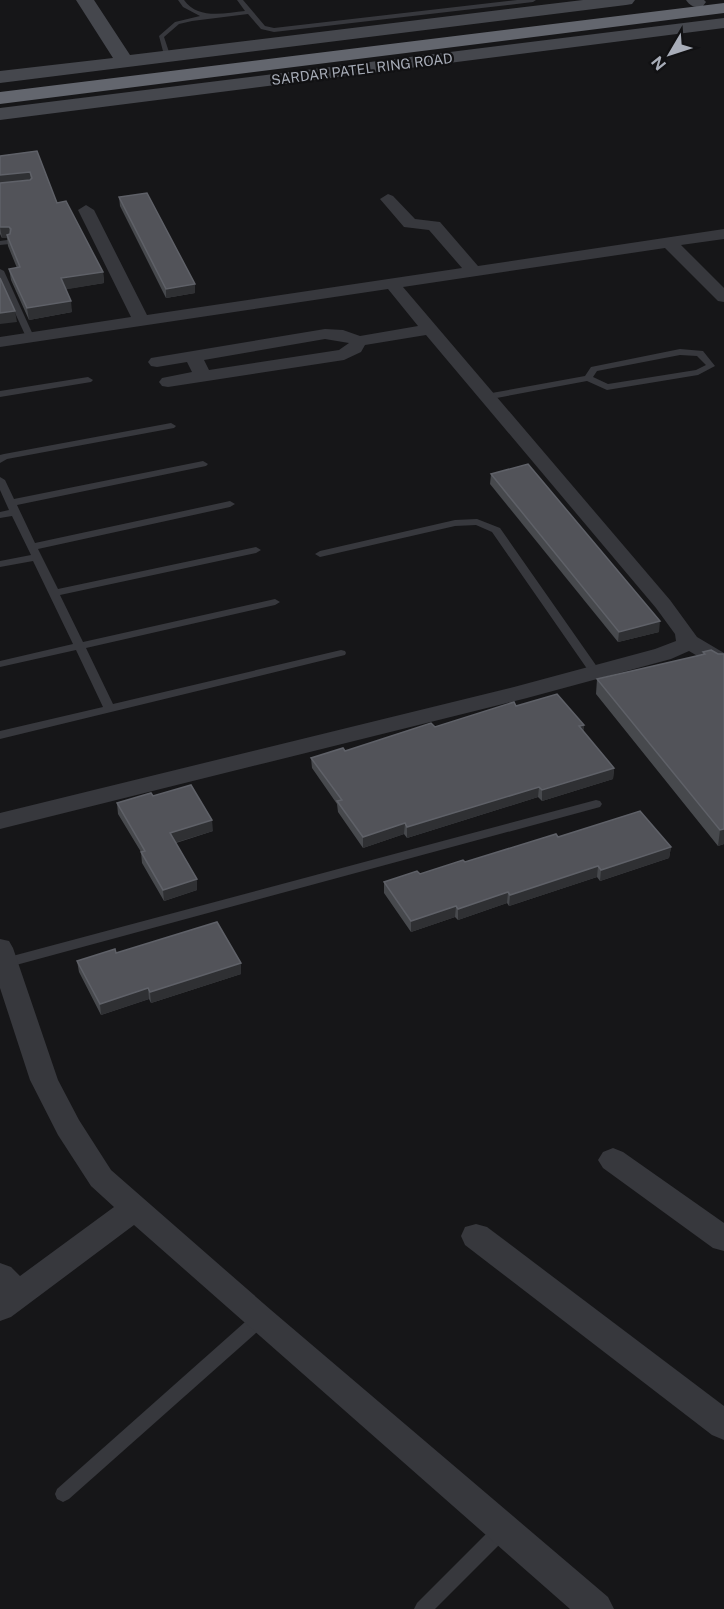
<svg xmlns="http://www.w3.org/2000/svg" width="724" height="1609" font-family="'Public Sans',sans-serif">
	<style>
		.lines { fill: none; stroke-linecap: round; stroke-linejoin: round }
		.lane { fill: #37383d; fill-rule: evenodd }
		.street { fill: #37383d; fill-rule: evenodd }
		.secondary { fill: #45474d; fill-rule: evenodd }
		.highway { fill: #63666e; fill-rule: evenodd }
		.wall { fill: #47494d }
		.shaded-wall { fill: #2f3033 }
		.building { fill: #525359; stroke: #5f6168; stroke-width: 1.5 }
		.labels { text-anchor: middle; dominant-baseline: central; stroke-width: 4.5; stroke-linejoin: round; paint-order: stroke }
		.far-street-label { font-size: 14px; fill: #a8adb8; stroke: #111113 }
	</style>
	<rect width="100%" height="100%" fill="#161618"/>
	<g class="lines">
		<g class="lane">
			<path d="M 178,0 L 184,0 C 198,20 225,13 245,11 L 237,0 L 243,0 L 265,26 L 274,28 L 517,0 L 536,0 L 533,2 L 274,32 L 261,29 L 248,14 L 192,21 L 179,24 L 164,37 L 170,55 L 167,57 L 164,55 L 159,36 L 175,22 L 200,16 L 183,7 Z"/>
			<path d="M 7,240 L 10,240 L 10,244 L 0,245 L 0,241 Z"/>
			<path d="M 0,269 L 4,271 L 34,337 L 33,339 L 26,337 L 0,280 Z"/>
			<path d="M 680,349 L 703,351 L 715,366 L 698,375 L 607,390 L 587,381 L 486,400 L 481,397 L 486,394 L 585,376 L 591,367 ZM 680,355 L 697,356 L 706,365 L 696,370 L 608,384 L 593,377 L 597,371 Z"/>
			<path d="M 88,377 L 93,380 L 91,382 L 0,397 L 0,391 Z"/>
			<path d="M 171,423 L 176,426 L 174,428 L 7,459 L 0,463 L 0,455 L 4,454 Z"/>
			<path d="M 203,461 L 208,464 L 206,466 L 17,505 L 35,543 L 230,501 L 235,504 L 230,507 L 38,549 L 58,589 L 256,547 L 261,550 L 256,553 L 60,595 L 83,642 L 275,599 L 280,602 L 275,605 L 86,648 L 113,704 L 341,650 L 345,651 L 346,653 L 345,655 L 0,739 L 0,731 L 103,707 L 76,650 L 0,667 L 0,661 L 73,644 L 33,561 L 0,567 L 0,561 L 31,555 L 12,516 L 0,518 L 0,512 L 9,510 L 0,490 L 0,477 L 5,480 L 14,499 Z"/>
			<path d="M 477,519 L 500,528 L 600,671 L 598,673 L 590,673 L 492,532 L 476,525 L 455,526 L 320,557 L 315,554 L 320,551 L 455,520 Z"/>
			<path d="M 596,800 L 600,801 L 602,804 L 600,807 L 5,968 L 0,966 L 0,960 L 5,958 Z"/>
			<path d="M 260,1312 L 266,1314 L 268,1319 L 266,1324 L 69,1499 L 63,1502 L 57,1499 L 55,1494 L 57,1489 L 254,1314 Z"/>
			<path d="M 503,1521 L 509,1523 L 512,1529 L 509,1535 L 435,1609 L 414,1609 L 417,1603 L 497,1523 Z"/>
		</g>
		<g class="street">
			<path d="M 388,194 L 393,196 L 415,219 L 440,222 L 478,266 L 724,229 L 724,239 L 681,245 L 724,288 L 724,302 L 718,301 L 665,248 L 403,287 L 670,600 L 697,637 L 724,653 L 724,669 L 716,667 L 689,651 L 671,659 L 527,698 L 0,829 L 0,813 L 514,687 L 655,649 L 676,641 L 675,634 L 656,608 L 426,335 L 365,345 L 361,352 L 344,360 L 168,387 L 162,386 L 159,382 L 162,378 L 192,372 L 187,362 L 157,367 L 151,366 L 148,362 L 151,358 L 325,329 L 343,330 L 360,336 L 418,326 L 388,289 L 0,347 L 0,337 L 131,317 L 78,210 L 86,205 L 94,210 L 147,315 L 462,268 L 429,230 L 404,227 L 380,199 ZM 325,339 L 349,343 L 339,350 L 209,370 L 204,360 Z"/>
			<path d="M 0,939 L 9,941 L 13,948 L 58,1080 L 79,1120 L 111,1170 L 271,1310 L 608,1597 L 614,1609 L 570,1609 L 134,1225 L 11,1317 L 0,1321 L 0,1263 L 11,1267 L 20,1276 L 114,1207 L 91,1186 L 58,1135 L 30,1080 L 0,988 Z"/>
			<path d="M 613,1148 L 623,1152 L 724,1223 L 724,1251 L 713,1248 L 603,1168 L 598,1160 L 603,1152 Z"/>
			<path d="M 476,1224 L 487,1227 L 724,1406 L 724,1440 L 712,1435 L 465,1245 L 461,1236 L 465,1227 Z"/>
		</g>
		<g class="secondary">
			<path d="M 76,0 L 94,0 L 130,55 L 583,0 L 635,0 L 632,4 L 626,5 L 0,83 L 0,71 L 113,58 Z"/>
			<path d="M 686,0 L 704,0 L 706,2 L 703,6 C 695,8 691,7 686,0 Z"/>
			<path d="M 724,18 L 724,28 L 0,120 L 0,108 Z"/>
		</g>
		<path class="highway" d="M 724,3 L 724,13 L 0,104 L 0,92 Z"/>
	</g>
	<g class="wall">
		<path d="M 37,151 L 57,203 L 103,272 L 104,283 L 66,289 L 72,312 L 29,320 L 11,280 L 9,269 L 17,268 L 8,246 L 7,238 L 2,238 L 0,234 L 0,156 Z"/>
		<path d="M 119,197 L 195,293 L 166,298 L 120,206 Z"/>
		<path d="M 491,474 L 659,632 L 618,642 L 490,484 Z"/>
		<path d="M 703,652 L 724,654 L 724,844 L 718,846 L 596,694 L 597,679 L 703,655 Z"/>
		<path d="M 516,706 L 584,725 L 583,732 L 614,768 L 613,779 L 542,801 L 538,797 L 407,838 L 404,834 L 363,848 L 338,812 L 337,804 L 312,768 L 311,758 L 345,751 Z"/>
		<path d="M 153,796 L 213,831 L 176,843 L 197,879 L 197,890 L 164,901 L 142,863 L 141,852 L 118,814 L 117,803 Z"/>
		<path d="M 558,837 L 671,847 L 669,858 L 600,881 L 597,877 L 509,906 L 507,903 L 458,920 L 455,917 L 411,932 L 384,893 L 384,882 L 420,874 Z"/>
		<path d="M 116,953 L 241,963 L 241,974 L 151,1003 L 149,999 L 101,1015 L 79,972 L 77,961 Z"/>
	</g>
	<g class="shaded-wall">
		<path d="M 30,172 L 31,183 L 0,186 L 0,175 Z"/>
		<path d="M 0,227 L 9,227 L 10,238 L 7,235 L 7,238 L 2,238 Z"/>
		<path d="M 103,272 L 104,283 L 63,290 L 61,278 Z"/>
		<path d="M 195,284 L 195,293 L 166,298 L 166,289 Z"/>
		<path d="M 71,301 L 72,312 L 29,320 L 27,308 Z"/>
		<path d="M 15,311 L 17,322 L 0,324 L 0,313 Z"/>
		<path d="M 660,621 L 659,632 L 618,642 L 619,632 Z"/>
		<path d="M 584,725 L 583,735 L 579,726 Z"/>
		<path d="M 614,768 L 613,779 L 542,801 L 542,790 Z"/>
		<path d="M 539,787 L 538,797 L 407,838 L 407,827 Z"/>
		<path d="M 212,820 L 213,831 L 171,844 L 170,833 Z"/>
		<path d="M 405,823 L 404,834 L 363,848 L 363,837 Z"/>
		<path d="M 724,829 L 724,844 L 718,846 L 720,830 Z"/>
		<path d="M 671,847 L 669,858 L 600,881 L 601,870 Z"/>
		<path d="M 598,866 L 597,877 L 509,906 L 510,895 Z"/>
		<path d="M 197,879 L 197,890 L 164,901 L 163,890 Z"/>
		<path d="M 508,892 L 507,903 L 458,920 L 458,909 Z"/>
		<path d="M 456,906 L 455,917 L 411,932 L 411,921 Z"/>
		<path d="M 241,963 L 241,974 L 151,1003 L 150,992 Z"/>
		<path d="M 148,988 L 149,999 L 101,1015 L 100,1004 Z"/>
	</g>
	<g class="building">
		<path d="M 37,151 L 57,203 L 66,201 L 103,272 L 61,278 L 71,301 L 27,308 L 9,269 L 20,267 L 7,235 L 10,234 L 11,229 L 9,227 L 0,227 L 0,183 L 30,180 L 32,178 L 30,172 L 0,175 L 0,156 Z"/>
		<path d="M 147,193 L 195,284 L 166,289 L 119,197 Z"/>
		<path d="M 0,278 L 15,311 L 0,313 Z"/>
		<path d="M 528,464 L 660,621 L 619,632 L 491,474 Z"/>
		<path d="M 711,650 L 718,654 L 724,654 L 724,829 L 720,830 L 597,679 L 705,654 L 703,652 Z"/>
		<path d="M 557,694 L 584,725 L 579,726 L 614,768 L 542,790 L 539,787 L 407,827 L 405,823 L 363,837 L 337,801 L 342,800 L 311,758 L 343,748 L 345,751 L 431,723 L 435,727 L 514,702 L 516,706 Z"/>
		<path d="M 191,785 L 212,820 L 170,833 L 197,879 L 163,890 L 141,852 L 145,851 L 117,803 L 151,793 L 153,796 Z"/>
		<path d="M 640,811 L 671,847 L 601,870 L 598,866 L 510,895 L 508,892 L 458,909 L 456,906 L 411,921 L 384,882 L 417,871 L 420,874 L 463,860 L 465,862 L 556,834 L 558,837 Z"/>
		<path d="M 217,922 L 241,963 L 150,992 L 148,988 L 100,1004 L 77,961 L 115,949 L 116,953 Z"/>
	</g>
	<g class="labels">
		<g class="far-street-label">
			<text transform="translate(362 69) rotate(-7)">SARDAR PATEL RING ROAD</text>
		</g>
	</g>
	<g transform="translate(670 54) rotate(231)" stroke="#111113" stroke-width="4.5" paint-order="stroke">
	<path d="M0-4.5L10 22L0 15L-10 22Z" fill="#a8adb8"/>
	<text y="-9" font-size="16" font-weight="bold" text-anchor="middle" fill="#a8adb8">N</text>
	</g>
</svg>
